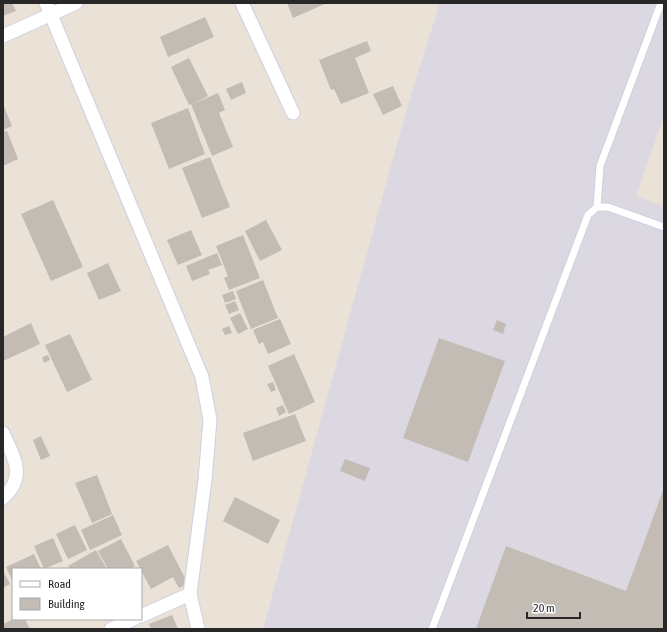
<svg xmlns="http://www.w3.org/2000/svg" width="667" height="632" font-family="'Asap Condensed',sans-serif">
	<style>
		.industrial { fill: #dbd8e2 }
		.building { fill: #c2bcb4 }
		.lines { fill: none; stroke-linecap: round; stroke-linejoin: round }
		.service-casing { stroke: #ccd0e1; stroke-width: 9 }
		.minor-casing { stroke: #ccd0e1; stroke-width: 15 }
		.service { stroke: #fff; stroke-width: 7 }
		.minor { stroke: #fff; stroke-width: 13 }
	</style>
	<rect width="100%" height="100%" fill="#eae2d7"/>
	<path class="industrial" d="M 440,3 L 664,3 L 664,116 L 636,196 L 664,206 L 664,629 L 263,629 L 409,101 Z"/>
	<g class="building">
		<path d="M 3,3 L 12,3 L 16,11 L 3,16 Z"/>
		<path d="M 287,3 L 327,3 L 293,18 Z"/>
		<path d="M 205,17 L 214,37 L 168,57 L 160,37 Z"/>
		<path d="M 367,41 L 371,51 L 355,58 L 369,93 L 341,104 L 334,89 L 331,90 L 319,60 Z"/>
		<path d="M 189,58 L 208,96 L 193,104 L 218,93 L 225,110 L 219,113 L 233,147 L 212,156 L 191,104 L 189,105 L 171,67 Z"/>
		<path d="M 242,82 L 246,93 L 231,100 L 226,89 Z"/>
		<path d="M 393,86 L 402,106 L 383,115 L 373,94 Z"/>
		<path d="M 3,104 L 12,126 L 3,130 Z"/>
		<path d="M 188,108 L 205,154 L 169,169 L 151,123 Z"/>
		<path d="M 7,131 L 18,159 L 3,166 L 3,132 Z"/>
		<path d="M 210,157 L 230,207 L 202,218 L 182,168 Z"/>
		<path d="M 53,200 L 83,267 L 51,281 L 21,214 Z"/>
		<path d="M 266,220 L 282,250 L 260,261 L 245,231 Z"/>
		<path d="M 191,230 L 202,255 L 178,265 L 167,240 Z"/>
		<path d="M 243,235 L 260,278 L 229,290 L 224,278 L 228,276 L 216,246 Z"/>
		<path d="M 217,253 L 222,265 L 208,270 L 210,274 L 192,281 L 186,266 Z"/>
		<path d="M 108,263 L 121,291 L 99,300 L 87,273 Z"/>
		<path d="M 263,280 L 278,318 L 251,329 L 236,291 Z"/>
		<path d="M 233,291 L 236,299 L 225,303 L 222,295 Z"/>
		<path d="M 235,301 L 239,310 L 229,314 L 225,305 Z"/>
		<path d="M 240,313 L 248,329 L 238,334 L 230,318 Z"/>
		<path d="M 280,319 L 291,344 L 268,354 L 263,342 L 259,344 L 253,330 Z"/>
		<path d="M 497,320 L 506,324 L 503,334 L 493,330 Z"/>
		<path d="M 31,323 L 40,344 L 3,361 L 3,337 Z"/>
		<path d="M 229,326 L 232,333 L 225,335 L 222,329 Z"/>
		<path d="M 70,334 L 92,380 L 67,392 L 45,345 Z"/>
		<path d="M 439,338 L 505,361 L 468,462 L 403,438 Z"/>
		<path d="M 294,354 L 315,402 L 289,414 L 268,366 Z"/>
		<path d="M 48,355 L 50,360 L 44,363 L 42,357 Z"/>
		<path d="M 273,382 L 276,390 L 271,392 L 267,384 Z"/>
		<path d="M 283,405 L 286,412 L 279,416 L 276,408 Z"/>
		<path d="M 295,414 L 306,441 L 253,461 L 243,433 Z"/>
		<path d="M 41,436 L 50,456 L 41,460 L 33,440 Z"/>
		<path d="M 345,459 L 370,468 L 365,481 L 340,471 Z"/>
		<path d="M 97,475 L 112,514 L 92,523 L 75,483 Z"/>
		<path d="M 664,488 L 664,629 L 476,629 L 506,546 L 626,591 Z"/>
		<path d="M 235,497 L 280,520 L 268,544 L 223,521 Z"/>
		<path d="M 113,515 L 122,535 L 90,550 L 81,530 Z"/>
		<path d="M 75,525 L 87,550 L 68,559 L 56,534 Z"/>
		<path d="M 53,538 L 63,561 L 44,569 L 34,546 Z"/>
		<path d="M 121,539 L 135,566 L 129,569 L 108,569 L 98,551 Z"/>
		<path d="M 168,545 L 188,584 L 179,588 L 173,577 L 151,589 L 136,561 Z"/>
		<path d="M 96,550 L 107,569 L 70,569 L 68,566 Z"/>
		<path d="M 34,554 L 41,569 L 13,569 L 13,582 L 6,567 Z"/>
		<path d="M 3,571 L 10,584 L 3,588 Z"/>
		<path d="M 172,615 L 178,629 L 151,629 L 149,624 Z"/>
		<path d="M 14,619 L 25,619 L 30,629 L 3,629 L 3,624 Z"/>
	</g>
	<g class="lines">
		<g class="service-casing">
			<g id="service">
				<path d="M 597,207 L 600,166 L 661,3"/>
				<path d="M 432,629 L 588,215 L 597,207 L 608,207 L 664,227"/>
			</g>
		</g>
		<g class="minor-casing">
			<g id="minor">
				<path d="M 46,3 L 202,377 L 210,420 L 205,480 L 190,594 L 198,629"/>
				<path d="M 242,3 L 293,113"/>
				<path d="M 3,36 L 76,3"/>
				<path d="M 3,433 C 14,458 27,476 3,498"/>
				<path d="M 141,616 L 190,594"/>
				<path d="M 111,629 L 134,619"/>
			</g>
		</g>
		<use href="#service" class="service"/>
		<use href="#minor" class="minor"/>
	</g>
	<rect width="667" height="632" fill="none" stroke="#272727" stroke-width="8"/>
	<rect x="12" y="568" width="130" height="52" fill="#ffffff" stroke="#a9a9a9"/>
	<rect x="20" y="581" width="20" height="6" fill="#ffffff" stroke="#a9a9a9"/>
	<text x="48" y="588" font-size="12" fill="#272727">Road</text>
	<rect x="20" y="598" width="20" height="12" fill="#c2bcb4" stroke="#a9a9a9"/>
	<text x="48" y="608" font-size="12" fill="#272727">Building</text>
	<path d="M527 612v6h53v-6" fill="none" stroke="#272727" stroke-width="2"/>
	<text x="533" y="612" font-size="12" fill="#272727" stroke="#ffffff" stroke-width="3" paint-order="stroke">20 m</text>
</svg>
